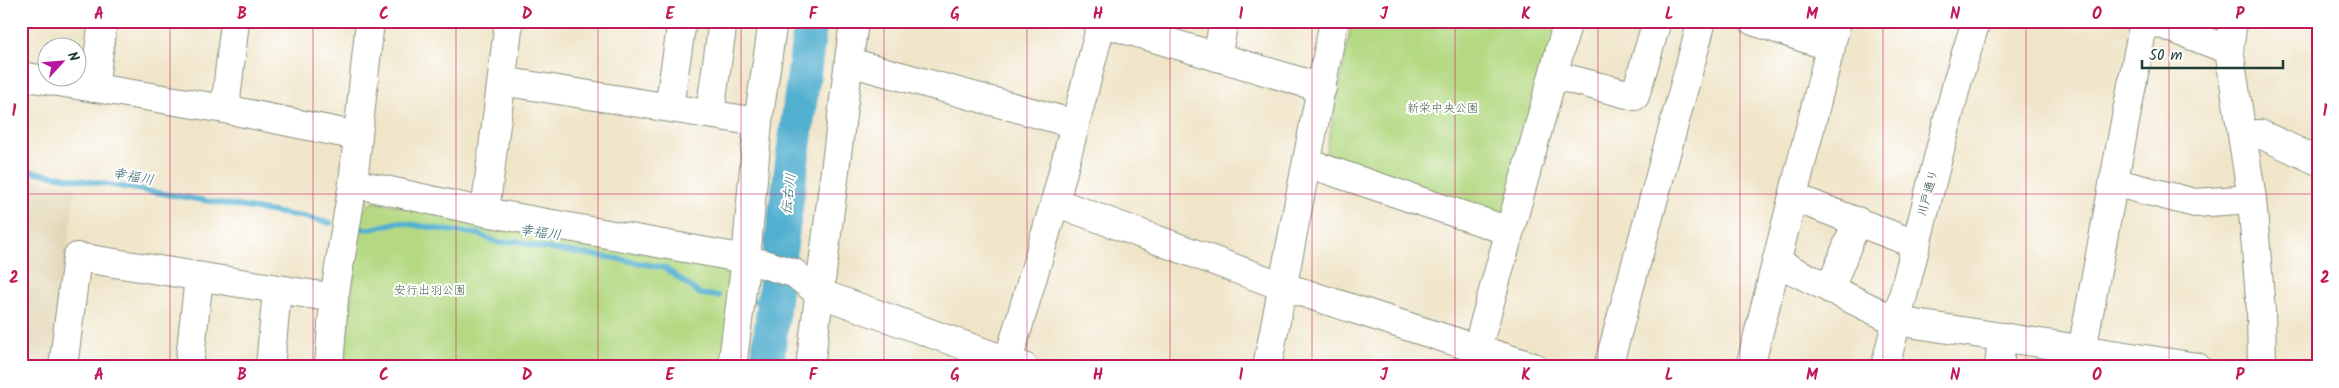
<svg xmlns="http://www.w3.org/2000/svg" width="2339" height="388" font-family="Kalam,'Klee One',sans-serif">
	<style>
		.built { fill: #e3d7b7 }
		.green { fill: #b4d982; stroke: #6a8b5b }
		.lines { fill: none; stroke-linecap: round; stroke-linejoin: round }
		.stream { stroke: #51afcf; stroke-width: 5.5 }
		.river { stroke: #51afcf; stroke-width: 34 }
		.minor-casing { stroke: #88917e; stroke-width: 30 }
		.minor { stroke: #fff; stroke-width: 28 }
		.grid { fill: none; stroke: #c2185b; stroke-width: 1; stroke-opacity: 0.55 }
		.labels { text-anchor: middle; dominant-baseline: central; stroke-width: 4; stroke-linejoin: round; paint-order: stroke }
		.park-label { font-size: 12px; fill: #446448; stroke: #fff }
		.street-label { font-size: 12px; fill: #1f3d34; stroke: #fff }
		.water-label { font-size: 14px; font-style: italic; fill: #30656a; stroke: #fff }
		.neatline { fill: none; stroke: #c2185b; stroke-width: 2 }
		.grid-label { font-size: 16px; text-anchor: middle; font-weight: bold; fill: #c2185b }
	</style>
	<rect width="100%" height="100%" fill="#fff"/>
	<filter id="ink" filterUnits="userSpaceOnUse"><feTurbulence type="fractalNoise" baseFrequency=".02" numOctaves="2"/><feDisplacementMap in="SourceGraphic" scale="10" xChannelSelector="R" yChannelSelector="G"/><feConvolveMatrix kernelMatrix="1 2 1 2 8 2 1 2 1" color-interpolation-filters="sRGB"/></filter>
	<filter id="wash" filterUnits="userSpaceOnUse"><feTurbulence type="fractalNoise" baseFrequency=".0096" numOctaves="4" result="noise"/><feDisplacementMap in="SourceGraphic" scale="20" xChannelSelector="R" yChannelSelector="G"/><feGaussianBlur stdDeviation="1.12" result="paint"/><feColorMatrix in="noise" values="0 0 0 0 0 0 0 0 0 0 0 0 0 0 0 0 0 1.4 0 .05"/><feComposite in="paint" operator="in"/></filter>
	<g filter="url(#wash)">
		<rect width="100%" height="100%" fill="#f0e5c9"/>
		<path class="built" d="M 21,178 L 75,187 L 55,367 L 21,367 Z"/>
		<g class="green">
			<path d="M 1352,21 L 1561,21 L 1505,212 L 1496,217 L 1330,161 L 1326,153 Z"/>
			<path d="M 373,202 L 726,263 L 737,277 L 725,367 L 343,367 L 362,210 Z"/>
		</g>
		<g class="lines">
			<g class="stream">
				<path d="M 21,170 L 304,217 L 330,223"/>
				<path d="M 354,228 L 371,229 L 398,222 L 444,230 L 478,234 L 499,243 L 518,241 L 537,247 L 613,258 L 665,268 L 700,294 L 719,296"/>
				<path d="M 753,300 L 775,307"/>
			</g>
			<path class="river" d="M 767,367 L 776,281 L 811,21"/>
		</g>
	</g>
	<g filter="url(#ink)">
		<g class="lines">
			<g class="minor-casing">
				<g id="minor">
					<path d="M 1097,21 L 1322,88"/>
					<path d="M 1753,21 L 1831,47"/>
					<path d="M 2153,21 L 2229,50"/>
					<path d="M 2233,21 L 2229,50 L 2252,199 L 2261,311 L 2262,367"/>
					<path d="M 1217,57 L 1224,21"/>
					<path d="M 849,62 L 1075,124"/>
					<path d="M 1554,75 L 1635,96 L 1657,21"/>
					<path d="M 21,76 L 225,109 L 358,136"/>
					<path d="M 502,81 L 758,122"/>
					<path d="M 94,88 L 103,21"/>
					<path d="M 669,107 L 682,21"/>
					<path d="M 225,109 L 235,21"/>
					<path d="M 710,113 L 723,21"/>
					<path d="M 2243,135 L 2260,134 L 2318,161"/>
					<path d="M 1307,163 L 1509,231"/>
					<path d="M 2113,182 L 2195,203 L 2252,199"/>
					<path d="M 353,183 L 485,212 L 746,259 L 794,273 L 819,293 L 1024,367"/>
					<path d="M 1793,197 L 1915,244"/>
					<path d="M 1055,202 L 1282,286 L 1534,367"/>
					<path d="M 485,212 L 509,21"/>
					<path d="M 1776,262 L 1896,321 L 2197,367"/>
					<path d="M 1830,289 L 1857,221"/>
					<path d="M 1008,361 L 1055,202 L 1102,21"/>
					<path d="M 2079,366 L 2144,21"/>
					<path d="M 63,367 L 77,257 L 334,298"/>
					<path d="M 189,367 L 199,277"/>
					<path d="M 270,367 L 277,290"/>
					<path d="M 329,367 L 334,298 L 353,183 L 370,21"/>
					<path d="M 732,367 L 746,259 L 758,122 L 773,21"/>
					<path d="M 810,367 L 854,21"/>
					<path d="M 1267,367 L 1334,21"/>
					<path d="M 1472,367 L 1568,21"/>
					<path d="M 1608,367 L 1702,21"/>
					<path d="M 1750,367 L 1837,21"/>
					<path d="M 1885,367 L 1958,79 L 1976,21"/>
					<path d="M 1999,367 L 2002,337"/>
				</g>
			</g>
			<use href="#minor" class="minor"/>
		</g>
	</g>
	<path class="grid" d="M 170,21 L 170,367M 313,21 L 313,367M 456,21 L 456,367M 598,21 L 598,367M 741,21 L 741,367M 884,21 L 884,367M 1027,21 L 1027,367M 1170,21 L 1170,367M 1312,21 L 1312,367M 1455,21 L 1455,367M 1598,21 L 1598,367M 1740,21 L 1740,367M 1883,21 L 1883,367M 2026,21 L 2026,367M 2169,21 L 2169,367M 21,194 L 2318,194"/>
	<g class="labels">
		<g class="park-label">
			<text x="1443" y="108">新栄中央公園</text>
			<text x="430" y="290">安行出羽公園</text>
		</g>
		<g class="street-label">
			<text transform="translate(1928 193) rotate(-75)">川戸通り</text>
		</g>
		<g class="water-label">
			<text transform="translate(133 177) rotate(10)">幸福川</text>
			<text transform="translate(789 194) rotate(-83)">伝右川</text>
			<text transform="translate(540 233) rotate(8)">幸福川</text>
		</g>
	</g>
	<rect width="2339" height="388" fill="none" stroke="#fff" stroke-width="55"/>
	<g transform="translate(62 62) rotate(64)"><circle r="24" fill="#ffffff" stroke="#a5b1ae"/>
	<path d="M0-4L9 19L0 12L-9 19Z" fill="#b5179e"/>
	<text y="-8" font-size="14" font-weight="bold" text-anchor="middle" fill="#1f3d34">N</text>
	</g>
	<path d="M2142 60v8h141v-8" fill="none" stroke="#1f3d34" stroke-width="2.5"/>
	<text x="2149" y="60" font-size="15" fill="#1f3d34" stroke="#ffffff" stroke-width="4" paint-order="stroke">50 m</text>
	<rect x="28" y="28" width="2284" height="332" class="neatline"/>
	<g class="grid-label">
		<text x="99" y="19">A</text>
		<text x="242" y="19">B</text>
		<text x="384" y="19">C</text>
		<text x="527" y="19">D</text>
		<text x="670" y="19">E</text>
		<text x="813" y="19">F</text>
		<text x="955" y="19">G</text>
		<text x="1098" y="19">H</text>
		<text x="1241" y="19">I</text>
		<text x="1384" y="19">J</text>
		<text x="1526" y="19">K</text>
		<text x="1669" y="19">L</text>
		<text x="1812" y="19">M</text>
		<text x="1955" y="19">N</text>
		<text x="2097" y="19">O</text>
		<text x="2240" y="19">P</text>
		<text x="14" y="116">1</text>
		<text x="2325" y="116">1</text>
		<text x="14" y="283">2</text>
		<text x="2325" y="283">2</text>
		<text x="99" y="380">A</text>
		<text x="242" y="380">B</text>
		<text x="384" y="380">C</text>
		<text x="527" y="380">D</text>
		<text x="670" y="380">E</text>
		<text x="813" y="380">F</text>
		<text x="955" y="380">G</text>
		<text x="1098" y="380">H</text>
		<text x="1241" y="380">I</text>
		<text x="1384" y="380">J</text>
		<text x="1526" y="380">K</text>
		<text x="1669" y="380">L</text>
		<text x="1812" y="380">M</text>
		<text x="1955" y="380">N</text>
		<text x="2097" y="380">O</text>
		<text x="2240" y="380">P</text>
	</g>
</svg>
